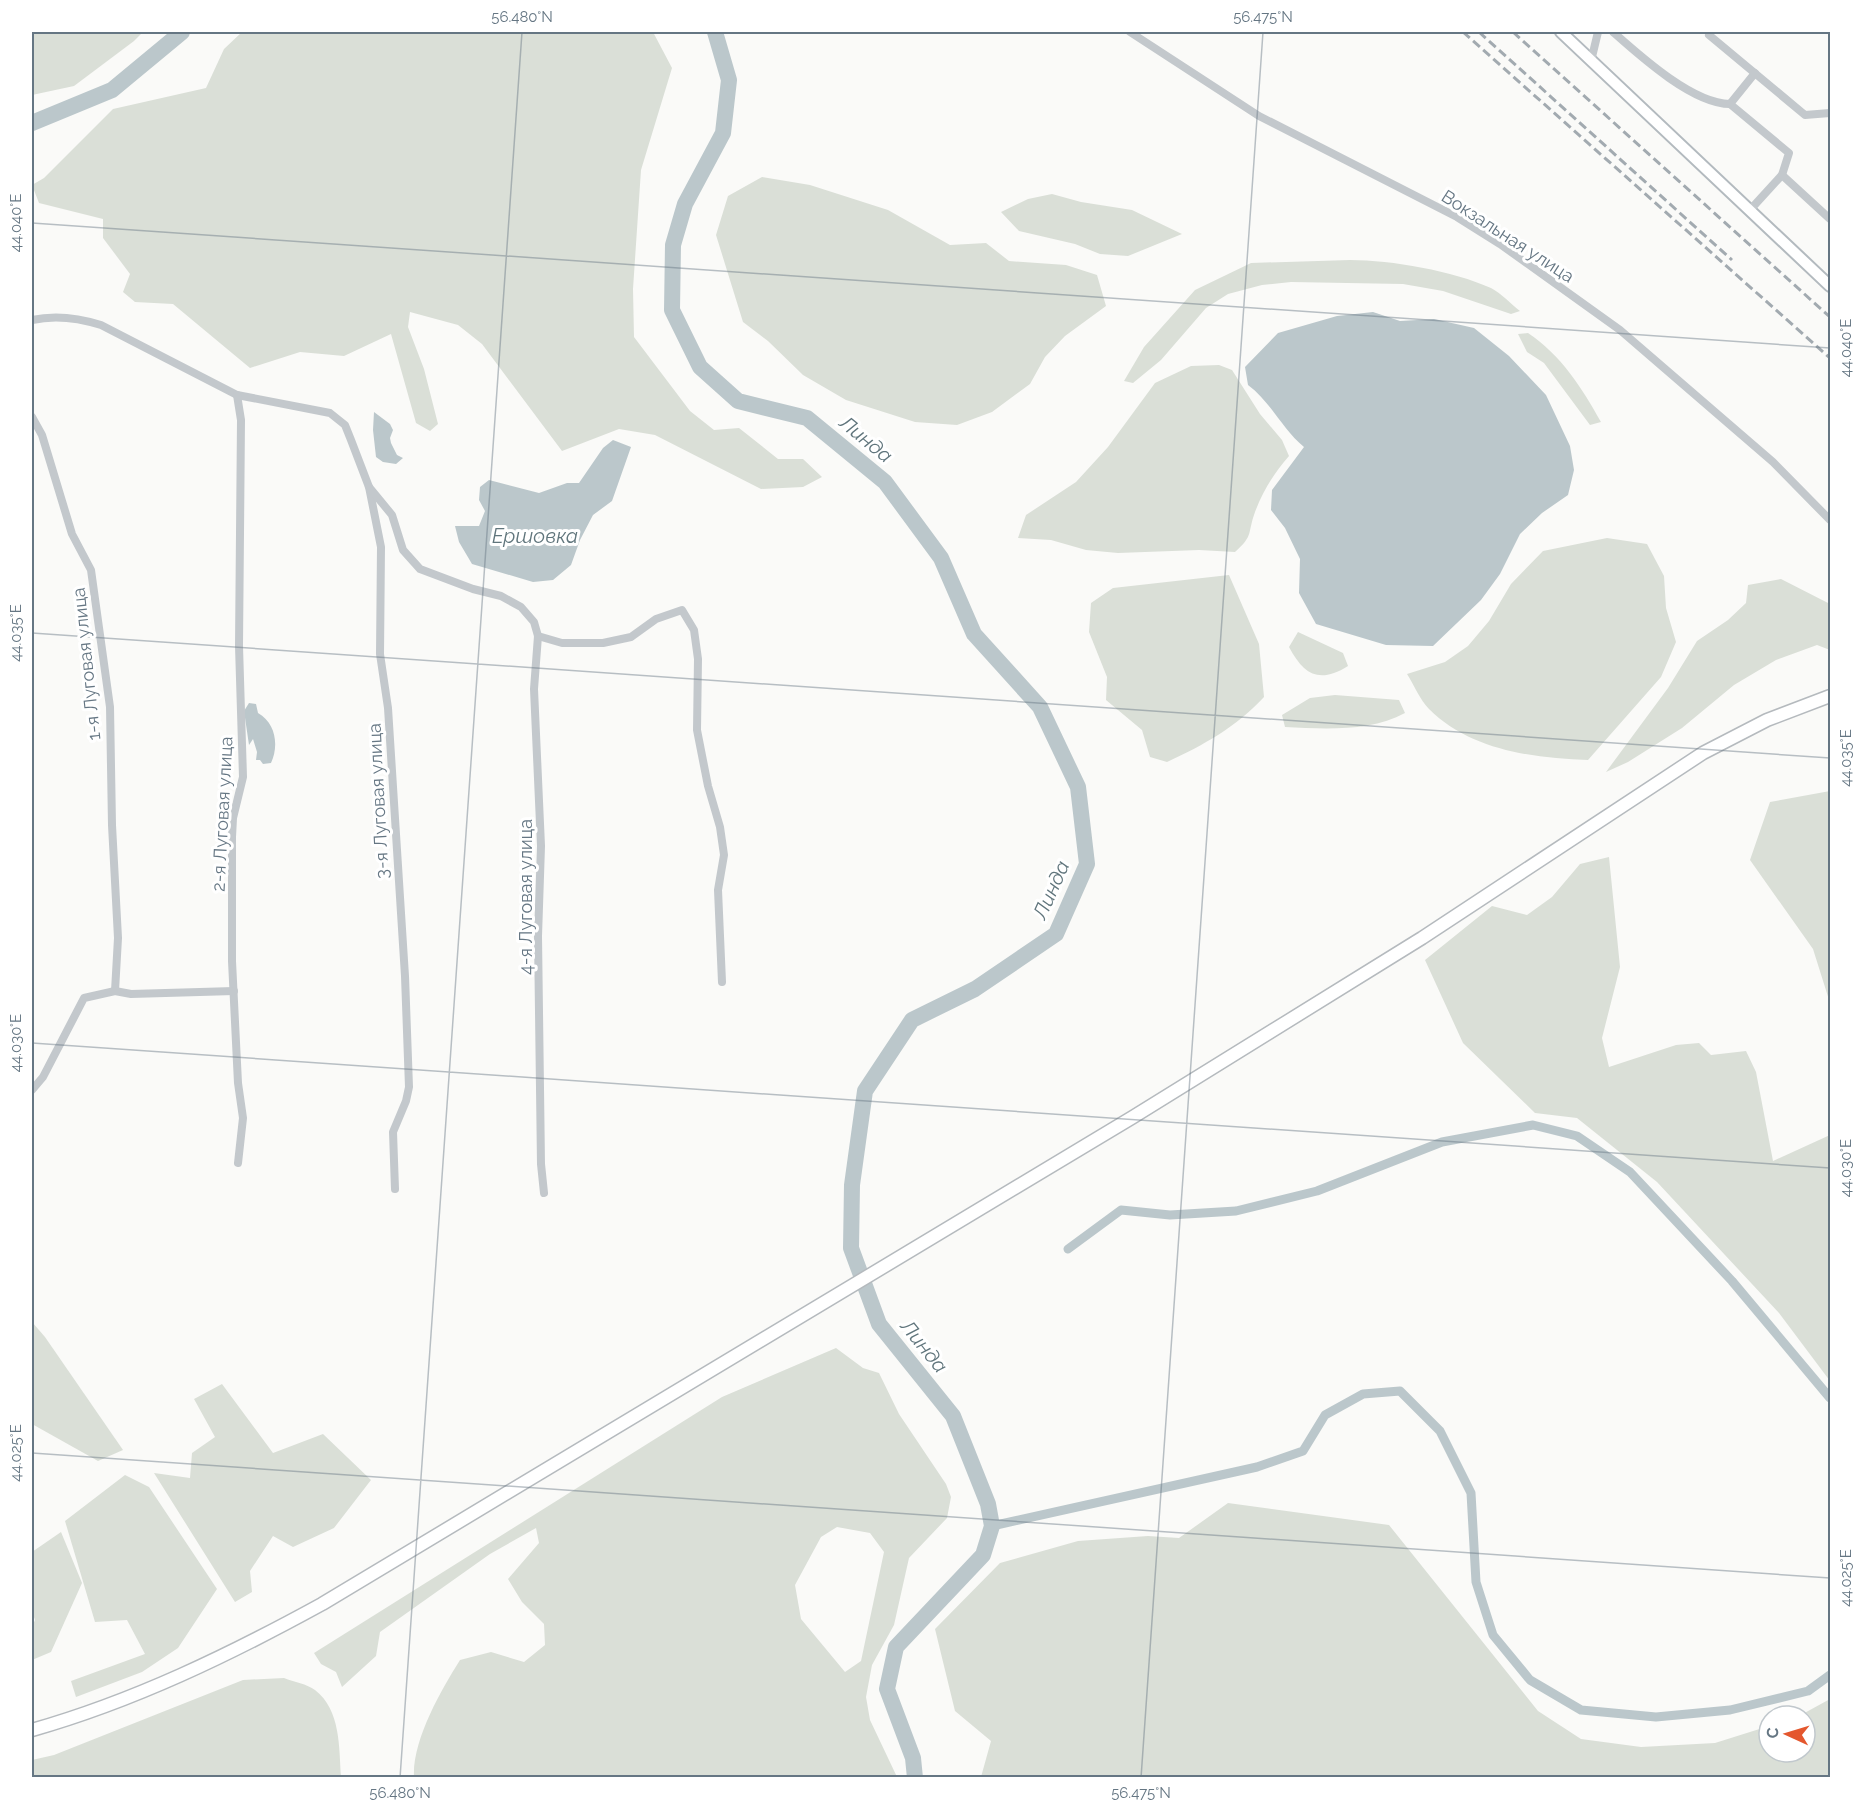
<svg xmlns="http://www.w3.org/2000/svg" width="1862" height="1809" font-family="Raleway,sans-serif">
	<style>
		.green { fill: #dadfd7; fill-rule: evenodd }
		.water { fill: #bbc7cb }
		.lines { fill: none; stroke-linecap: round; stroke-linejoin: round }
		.canal { stroke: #bbc7cb; stroke-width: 9 }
		.river { stroke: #bbc7cb; stroke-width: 16 }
		.secondary-casing { stroke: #b3babf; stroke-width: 14 }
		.primary-casing { stroke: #b5babe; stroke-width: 15 }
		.street { stroke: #c3c8cc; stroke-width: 8 }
		.secondary { stroke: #fff; stroke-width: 10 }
		.primary { stroke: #fff; stroke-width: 12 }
		.rail { stroke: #a2aab0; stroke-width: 3; stroke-dasharray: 9 4.5; stroke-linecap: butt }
		.ticks { fill: none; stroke: #657683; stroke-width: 1.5; stroke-opacity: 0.45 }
		.labels { text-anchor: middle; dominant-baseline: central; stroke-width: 6; stroke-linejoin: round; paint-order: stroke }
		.street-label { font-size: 18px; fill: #657683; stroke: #fff }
		.water-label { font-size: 20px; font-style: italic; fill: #60757c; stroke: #fff }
		.neatline { fill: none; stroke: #657683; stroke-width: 2 }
		.ticks-label { font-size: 15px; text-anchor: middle; fill: #657683 }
	</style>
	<rect width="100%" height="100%" fill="#fafaf8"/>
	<g class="green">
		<path d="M 32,32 L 143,32 L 134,41 L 74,86 L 32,95 Z"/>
		<path d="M 242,32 L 653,32 L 672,68 L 641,170 L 633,289 L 634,337 L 690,411 L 714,430 L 739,428 L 778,459 L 803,459 L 822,477 L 803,487 L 761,489 L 655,435 L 619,429 L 562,451 L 482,344 L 458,325 L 410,312 L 408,327 L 424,369 L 438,424 L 430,431 L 416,423 L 391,334 L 344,356 L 300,352 L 250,368 L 173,304 L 135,302 L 123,292 L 130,274 L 103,238 L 103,219 L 39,203 L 32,185 L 44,178 L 113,109 L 206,88 L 224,49 Z"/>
		<path d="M 762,177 L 810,185 L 888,210 L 950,245 L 986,243 L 1009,261 L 1066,265 L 1097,275 L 1106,306 L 1065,336 L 1045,357 L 1030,384 L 992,412 L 957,425 L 915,422 L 846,400 L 803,375 L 768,341 L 743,322 L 716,235 L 728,196 Z"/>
		<path d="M 1052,194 L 1081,202 L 1132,210 L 1182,234 L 1128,256 L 1100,254 L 1075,244 L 1019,231 L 1001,212 L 1028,199 Z"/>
		<path d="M 1350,260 C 1392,260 1453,271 1491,288 C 1501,293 1511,304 1520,311 L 1511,314 L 1443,291 L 1403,284 L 1291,282 L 1262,285 L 1228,294 L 1206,308 L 1161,360 L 1133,383 L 1124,381 L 1144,347 L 1195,290 L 1251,263 Z"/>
		<path d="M 1528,333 C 1561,355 1582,388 1601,422 L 1590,425 L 1544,363 L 1527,352 L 1518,334 Z"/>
		<path d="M 1219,365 L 1232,370 L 1260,414 L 1282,440 L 1289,456 C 1274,473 1263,491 1255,512 C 1247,534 1254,535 1235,552 L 1199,550 L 1118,553 L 1086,550 L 1051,540 L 1018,538 L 1026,515 L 1076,482 L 1108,447 L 1155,383 L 1191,366 Z"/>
		<path d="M 1607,538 L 1647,544 L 1664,576 L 1666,608 L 1676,642 L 1661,677 L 1588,760 C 1532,758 1470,750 1429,709 C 1420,700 1414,685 1407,674 L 1445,662 L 1468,646 L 1489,621 L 1511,584 L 1543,551 Z"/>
		<path d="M 1229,575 L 1259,644 L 1264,697 C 1236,727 1204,745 1167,762 L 1150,757 L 1142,730 L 1106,700 L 1107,677 L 1089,632 L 1091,603 L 1113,588 Z"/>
		<path d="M 1781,579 L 1830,604 L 1830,650 L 1817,645 L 1776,660 L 1734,685 L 1682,728 L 1628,762 L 1606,772 L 1668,688 L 1697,641 L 1728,620 L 1746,603 L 1748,585 Z"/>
		<path d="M 1298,632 L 1343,653 L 1348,666 C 1319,684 1304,675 1289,647 Z"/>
		<path d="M 1335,695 L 1399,700 L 1405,713 C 1370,732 1324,729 1285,727 L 1282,715 L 1310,698 Z"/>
		<path d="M 1830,791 L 1830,1003 L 1813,949 L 1750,860 L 1770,802 Z"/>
		<path d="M 1609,857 L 1620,967 L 1602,1038 L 1609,1067 L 1676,1045 L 1699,1043 L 1711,1055 L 1746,1051 L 1756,1072 L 1773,1161 L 1830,1135 L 1830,1381 L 1779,1313 L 1657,1182 L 1577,1118 L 1535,1113 L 1463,1043 L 1425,960 L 1492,906 L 1527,915 L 1552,897 L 1580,864 Z"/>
		<path d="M 32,1322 L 45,1337 L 123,1450 L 98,1461 L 32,1424 Z"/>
		<path d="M 836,1348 L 863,1368 L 879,1373 L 899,1414 L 946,1484 L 951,1497 L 947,1518 L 909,1558 L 894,1625 L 872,1665 L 866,1697 L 870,1720 L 897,1777 L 414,1777 C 412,1741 441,1690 460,1660 L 491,1652 L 524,1662 L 545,1645 L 544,1624 L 522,1602 L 508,1579 L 539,1543 L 536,1528 L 490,1554 L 380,1632 L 376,1656 L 342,1687 L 336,1672 L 321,1664 L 314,1653 L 722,1397 ZM 837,1527 L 870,1533 L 884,1552 L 861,1661 L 845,1672 L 801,1619 L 795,1585 L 821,1537 Z"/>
		<path d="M 222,1384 L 273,1453 L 323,1434 L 371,1480 L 334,1528 L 293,1547 L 273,1536 L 250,1571 L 252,1592 L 235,1602 L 154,1473 L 190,1478 L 192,1453 L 215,1437 L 194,1399 Z"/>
		<path d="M 125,1475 L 149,1487 L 217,1589 L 178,1648 L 142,1672 L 76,1697 L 71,1681 L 145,1654 L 127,1620 L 95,1622 L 65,1521 Z"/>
		<path d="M 1228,1503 L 1389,1525 L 1538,1711 L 1581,1739 L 1641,1747 L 1715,1743 L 1769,1726 L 1769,1752 L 1805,1752 L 1805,1716 L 1799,1716 L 1830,1699 L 1830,1777 L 981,1777 L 991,1741 L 955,1711 L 935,1629 L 1000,1563 L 1078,1541 L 1148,1536 L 1179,1538 Z"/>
		<path d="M 61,1532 L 82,1583 L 51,1652 L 32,1660 L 32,1627 L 35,1620 L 32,1611 L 32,1552 Z"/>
		<path d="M 284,1678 C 294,1682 307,1684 315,1690 C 341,1710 339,1748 341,1777 L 32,1777 L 32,1760 L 54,1755 L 243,1680 Z"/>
	</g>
	<g class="water">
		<path d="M 1373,312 L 1400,321 L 1434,319 L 1474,328 L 1509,356 L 1546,395 L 1570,446 L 1574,470 L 1568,495 L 1542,513 L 1520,534 L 1500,574 L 1481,600 L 1433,646 L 1386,645 L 1316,624 L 1299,593 L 1300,559 L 1285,528 L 1271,510 L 1272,490 L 1304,447 C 1282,429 1271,402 1248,385 L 1245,367 L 1278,333 L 1337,316 Z"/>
		<path d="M 374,412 L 390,424 L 393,430 L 390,438 L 391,443 L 397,455 L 403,458 L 396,464 L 383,462 L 376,457 L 373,430 Z"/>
		<path d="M 613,440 L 631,447 L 612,501 L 593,515 L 580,540 L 571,565 L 553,580 L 533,582 L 472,564 L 459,542 L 455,526 L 479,526 L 485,511 L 479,500 L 480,487 L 489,480 L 539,493 L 567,483 L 579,483 L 603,448 Z"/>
		<path d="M 249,703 L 256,704 L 258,713 C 276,723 279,746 271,763 L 263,764 L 260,760 L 256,760 L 257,752 L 253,739 L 249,745 L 244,711 Z"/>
	</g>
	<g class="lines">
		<g class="canal">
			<path d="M 1068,1249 L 1121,1210 L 1170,1215 L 1236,1211 L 1317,1191 L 1442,1142 L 1533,1125 L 1577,1136 L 1630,1172 L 1732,1281 L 1830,1398"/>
			<path d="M 992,1526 L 1257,1467 L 1303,1451 L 1325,1415 L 1363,1394 L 1400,1391 L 1440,1431 L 1471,1493 L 1476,1582 L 1493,1635 L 1530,1680 L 1581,1710 L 1656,1717 L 1730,1710 L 1808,1691 L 1830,1675"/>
		</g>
		<g class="river">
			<path d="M 715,32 L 729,80 L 723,133 L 685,204 L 673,245 L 672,310 L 700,367 L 738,401 L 807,418 L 885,482 L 941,558 L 974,634 L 1040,707 L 1078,787 L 1087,864 L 1056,934 L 975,989 L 912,1020 L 865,1091 L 852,1185 L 851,1248 L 879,1324 L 953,1416 L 988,1504 L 992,1526 L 983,1555 L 896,1647 L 887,1689 L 913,1758 L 915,1778"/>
			<path d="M 32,123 L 112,90 L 182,32"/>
		</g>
		<g class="secondary-casing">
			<path id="secondary" d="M 1561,32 L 1830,286"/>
		</g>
		<g class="primary-casing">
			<path id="primary" d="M 32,1730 C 134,1701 229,1655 322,1604 L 1133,1117 L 1422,938 L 1703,753 L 1767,720 L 1830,696"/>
		</g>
		<g class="street">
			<path d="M 1130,32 L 1259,116 L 1457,217 L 1500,244 L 1620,330 L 1773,462 L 1830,520"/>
			<path d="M 1613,32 C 1640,56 1693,104 1730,104 L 1755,73"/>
			<path d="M 1709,35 L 1805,115 L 1830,113"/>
			<path d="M 1591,61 L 1598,32"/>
			<path d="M 1730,104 L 1789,153 L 1782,175 L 1750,210"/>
			<path d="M 1782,175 L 1830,219"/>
			<path d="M 32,320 C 54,315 79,318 101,325 L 237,395 L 330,413 L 345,425 L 351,440 L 369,487 L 381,547 L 380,654 L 388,708 L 405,976 L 409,1087 L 406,1101 L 393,1132 L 395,1189"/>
			<path d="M 237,395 L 241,420 L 239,646 L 243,777 L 233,818 L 232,837 L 232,961 L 238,1083 L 243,1118 L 238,1163"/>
			<path d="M 32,417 L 42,435 L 72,534 L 91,570 L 110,707 L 112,825 L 118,938 L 115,991"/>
			<path d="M 369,487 L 392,515 L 403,550 L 420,569 L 473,589 L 501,596 L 521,607 L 534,622 L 538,636 L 534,689 L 541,846 L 538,936 L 541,1164 L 544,1193"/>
			<path d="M 538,636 L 562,643 L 603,643 L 631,637 L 656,619 L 682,610 L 694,630 L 698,659 L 697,730 L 708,786 L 720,827 L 724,855 L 718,890 L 722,982"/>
			<path d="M 32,1090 L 43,1077 L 84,998 L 115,991 L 131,994 L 234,991"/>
		</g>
		<use href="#secondary" class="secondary"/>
		<use href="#primary" class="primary"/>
		<g class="rail">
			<path d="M 1463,32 L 1830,358"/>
			<path d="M 1479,32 L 1732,260"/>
			<path d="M 1513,32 L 1830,317"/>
		</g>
	</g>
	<path class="ticks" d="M 32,223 L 1830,348M 32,633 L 1830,758M 32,1043 L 1830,1168M 32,1453 L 1830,1578M 400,1778 L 522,32M 1141,1778 L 1263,32"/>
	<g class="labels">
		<g class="street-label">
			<text transform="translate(1508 236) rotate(33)">Вокзальная улица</text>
			<text transform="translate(86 664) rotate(-96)">1-я Луговая улица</text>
			<text transform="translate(378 801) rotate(-93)">3-я Луговая улица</text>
			<text transform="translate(222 814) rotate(-87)">2-я Луговая улица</text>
			<text transform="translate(525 897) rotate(-90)">4-я Луговая улица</text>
		</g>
		<g class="water-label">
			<text transform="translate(866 439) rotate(39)">Линда</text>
			<text x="535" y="536">Ершовка</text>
			<text transform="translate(1051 890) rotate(-66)">Линда</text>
			<text transform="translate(924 1346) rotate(51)">Линда</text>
		</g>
	</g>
	<rect width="1862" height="1809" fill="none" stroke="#ffffff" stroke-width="66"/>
	<g transform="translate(1787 1734) rotate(274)"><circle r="28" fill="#ffffff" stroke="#c1c8cd" stroke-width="1.5"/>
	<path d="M0-4.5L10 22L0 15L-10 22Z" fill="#e4572e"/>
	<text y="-9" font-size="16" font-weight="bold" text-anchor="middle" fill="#657683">С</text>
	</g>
	<rect x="33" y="33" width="1796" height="1743" class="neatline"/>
	<g class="ticks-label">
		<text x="522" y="22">56.480°N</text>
		<text x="1263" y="22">56.475°N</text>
		<text transform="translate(16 223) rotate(-90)" y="5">44.040°E</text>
		<text transform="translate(1846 348) rotate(-90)" y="5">44.040°E</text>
		<text transform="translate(16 633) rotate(-90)" y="5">44.035°E</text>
		<text transform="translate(1846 758) rotate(-90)" y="5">44.035°E</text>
		<text transform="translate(16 1043) rotate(-90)" y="5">44.030°E</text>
		<text transform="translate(1846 1168) rotate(-90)" y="5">44.030°E</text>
		<text transform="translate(16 1453) rotate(-90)" y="5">44.025°E</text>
		<text transform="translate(1846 1578) rotate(-90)" y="5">44.025°E</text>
		<text x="400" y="1798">56.480°N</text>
		<text x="1141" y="1798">56.475°N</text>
	</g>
</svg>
